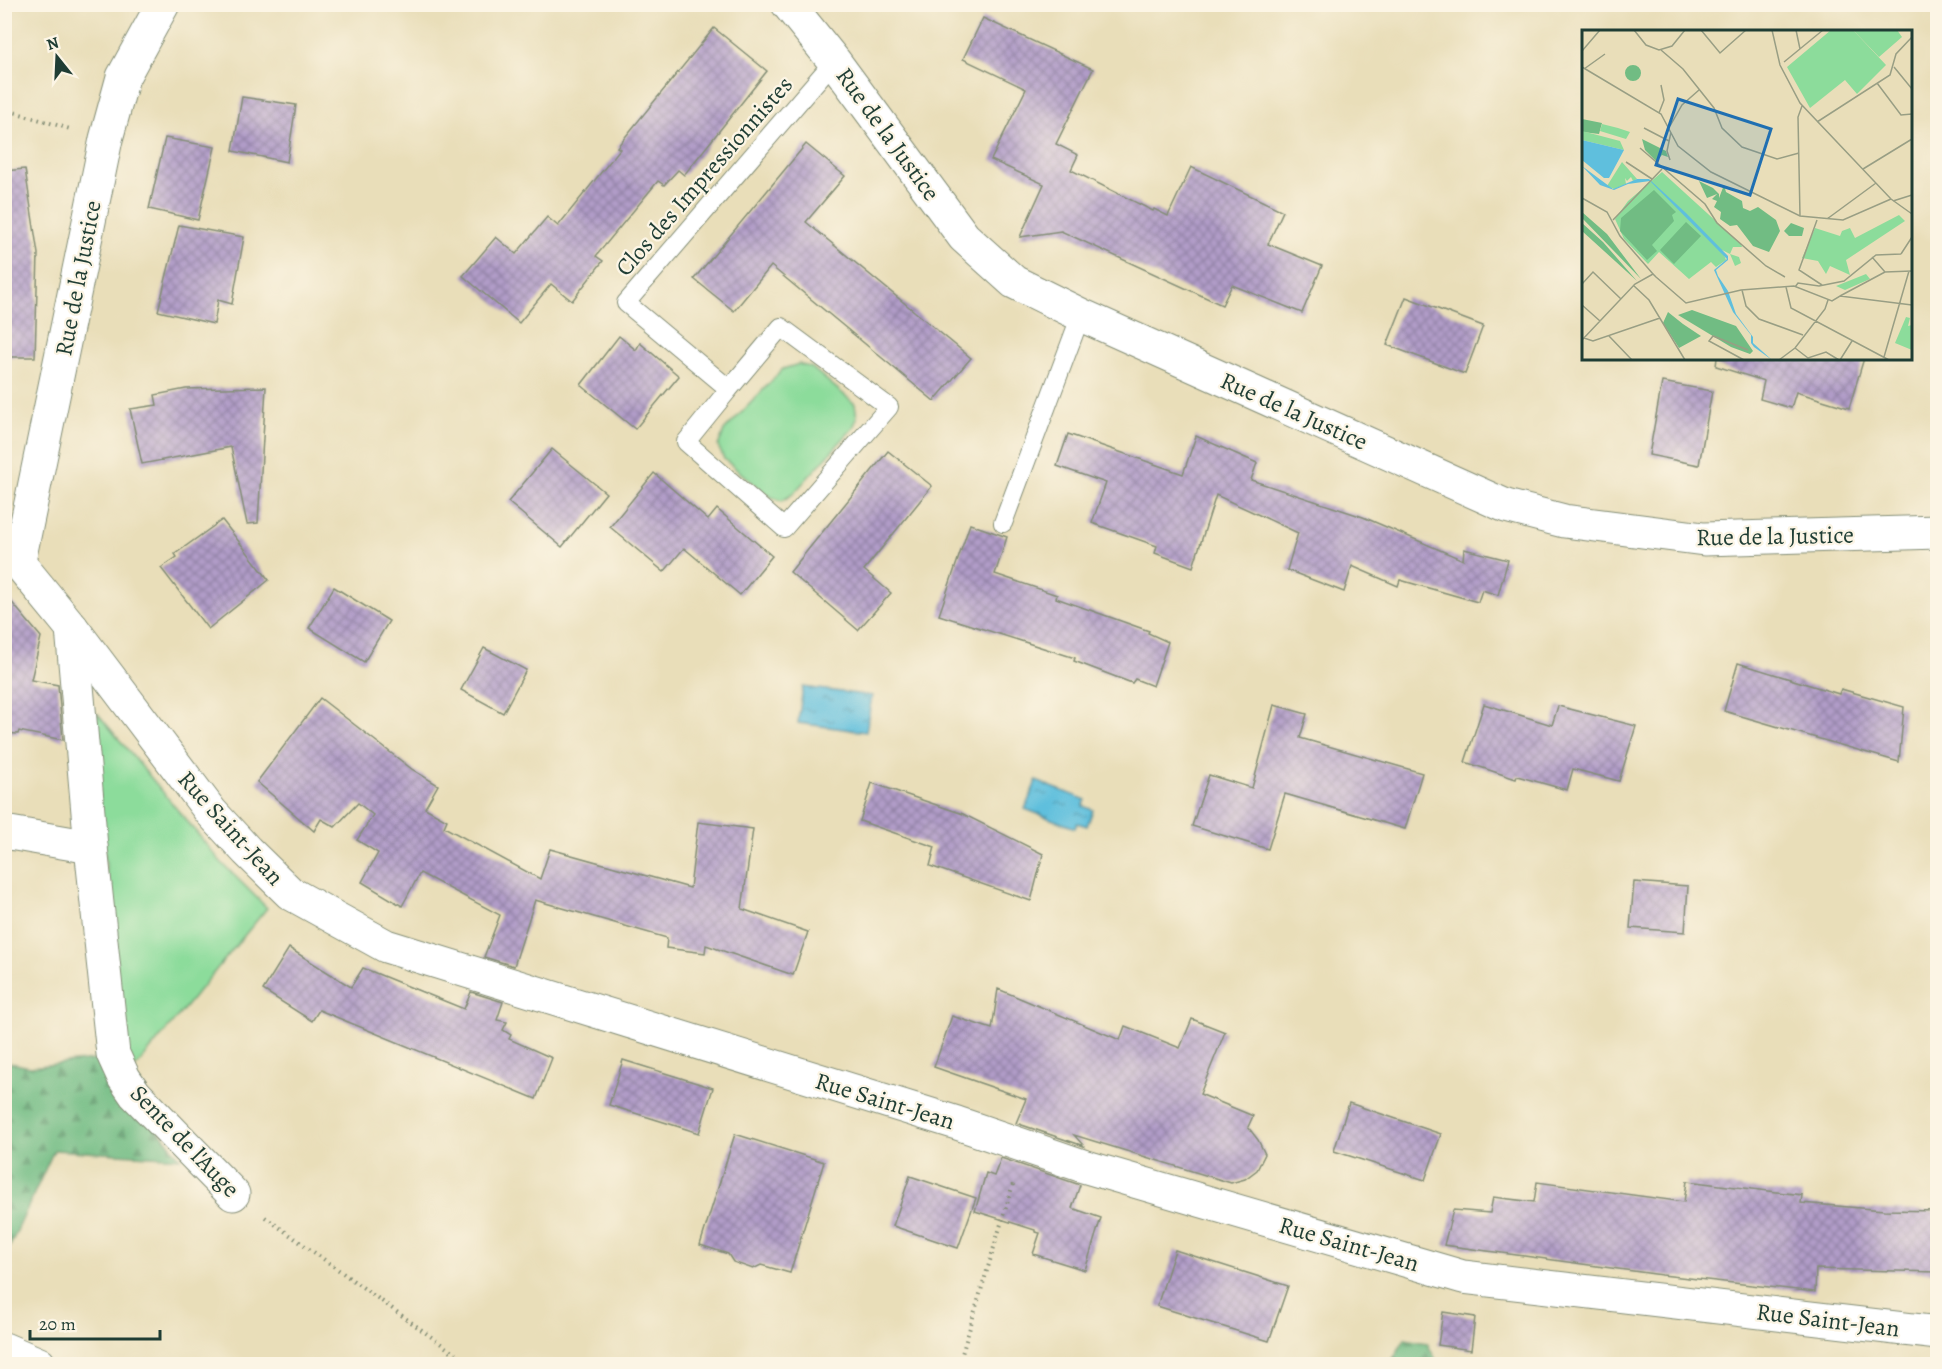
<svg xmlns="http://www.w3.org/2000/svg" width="1942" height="1369" font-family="Alegreya,serif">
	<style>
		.green { fill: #8cdc9b; stroke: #568c68; stroke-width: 1.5 }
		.forest { fill: url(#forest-firs); stroke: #487c5c; stroke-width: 1.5 }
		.water { fill: url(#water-ripples); stroke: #3f7e88; stroke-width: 1.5 }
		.building { fill: url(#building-cross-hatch) }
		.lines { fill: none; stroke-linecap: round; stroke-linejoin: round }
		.lane-casing { stroke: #848e76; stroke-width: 20 }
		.street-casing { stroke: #848e76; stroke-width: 35 }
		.secondary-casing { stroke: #848e76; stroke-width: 35 }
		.path { stroke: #848e76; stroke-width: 4; stroke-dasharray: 1.5 4.5; stroke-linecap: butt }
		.lane { stroke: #fff; stroke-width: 18 }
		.street { stroke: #fff; stroke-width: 33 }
		.secondary { stroke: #fff; stroke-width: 33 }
		.labels { text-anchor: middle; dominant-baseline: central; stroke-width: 4.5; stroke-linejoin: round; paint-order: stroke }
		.street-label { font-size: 24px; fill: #1f3d34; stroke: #fcf5e5 }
		.inset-road { fill: none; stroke: #989e84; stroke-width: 1.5 }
		.view { fill: #1f6fb2; fill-opacity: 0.15; stroke: #1f6fb2; stroke-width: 3 }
		.inset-edge { fill: none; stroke: #1f3d34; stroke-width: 3 }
	</style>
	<defs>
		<pattern id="forest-firs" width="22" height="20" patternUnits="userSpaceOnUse" patternTransform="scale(1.5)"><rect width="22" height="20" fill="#71bc83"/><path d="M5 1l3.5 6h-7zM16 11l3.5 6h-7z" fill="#5c9a6c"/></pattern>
		<pattern id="water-ripples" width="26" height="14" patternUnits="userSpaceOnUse" patternTransform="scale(1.5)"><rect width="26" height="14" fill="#5fbfdd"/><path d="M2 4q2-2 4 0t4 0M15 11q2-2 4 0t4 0" fill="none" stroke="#4e9cb4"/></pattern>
		<pattern id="building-cross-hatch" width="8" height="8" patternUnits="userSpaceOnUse" patternTransform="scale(1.5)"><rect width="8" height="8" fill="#b19cc8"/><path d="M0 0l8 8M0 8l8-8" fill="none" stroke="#8f80a3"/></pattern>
	</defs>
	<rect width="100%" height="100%" fill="#fcf5e5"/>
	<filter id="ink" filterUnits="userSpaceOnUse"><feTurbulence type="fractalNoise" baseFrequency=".0167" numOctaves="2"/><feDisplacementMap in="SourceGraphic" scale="12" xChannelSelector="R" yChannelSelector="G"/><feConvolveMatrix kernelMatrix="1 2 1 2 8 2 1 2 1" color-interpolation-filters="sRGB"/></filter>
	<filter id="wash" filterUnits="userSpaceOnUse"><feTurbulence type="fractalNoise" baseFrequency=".008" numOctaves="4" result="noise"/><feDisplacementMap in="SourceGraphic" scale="24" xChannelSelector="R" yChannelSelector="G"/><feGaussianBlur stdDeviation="1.35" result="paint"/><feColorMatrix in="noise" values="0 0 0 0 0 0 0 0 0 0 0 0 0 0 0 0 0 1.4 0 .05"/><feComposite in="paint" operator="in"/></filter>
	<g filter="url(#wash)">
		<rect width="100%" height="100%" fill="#e9deb9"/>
		<g class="green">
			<path d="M 799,364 L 812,368 L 855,404 L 857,418 L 853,428 L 793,494 L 782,501 L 769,496 L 724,459 L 718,446 L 724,431 L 783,369 Z"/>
			<path d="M 98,714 L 221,862 L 267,908 L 137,1066 L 133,1068 L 123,1049 L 92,717 Z"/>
		</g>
		<g class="forest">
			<path d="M 103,1059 L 180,1158 L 54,1150 L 5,1257 L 5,1062 L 30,1067 Z"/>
			<path d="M 1405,1339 L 1427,1343 L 1438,1364 L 1390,1364 Z"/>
		</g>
		<g class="water">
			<path d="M 803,687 L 872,696 L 866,732 L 798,723 Z"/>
			<path d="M 1036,781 L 1086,800 L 1083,806 L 1093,810 L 1087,826 L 1077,823 L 1075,828 L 1025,809 Z"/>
		</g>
		<g id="blocks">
			<g class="building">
				<path d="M 983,18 L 1093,69 L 1056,144 L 1078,155 L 1071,170 L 1153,211 L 1154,209 L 1168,216 L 1191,167 L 1283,211 L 1268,244 L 1322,266 L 1302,313 L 1232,285 L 1222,305 L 1061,231 L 1020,237 L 1044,184 L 991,160 L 1026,89 L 963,59 Z"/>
				<path d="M 714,28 L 767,71 L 684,175 L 678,170 L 664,185 L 658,181 L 596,256 L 603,261 L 572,301 L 551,284 L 519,323 L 463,276 L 496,237 L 516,254 L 547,217 L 558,226 L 620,149 L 617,147 Z"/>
				<path d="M 242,97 L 296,105 L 287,162 L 233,151 Z"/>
				<path d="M 165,138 L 215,147 L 198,220 L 149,209 Z"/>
				<path d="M 806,144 L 845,176 L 806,222 L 971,358 L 934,401 L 771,266 L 734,311 L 694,279 Z"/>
				<path d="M 25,169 L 38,254 L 35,357 L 4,357 L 4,171 Z"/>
				<path d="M 179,225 L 244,237 L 232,304 L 218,300 L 214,324 L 158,311 Z"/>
				<path d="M 1406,297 L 1483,326 L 1465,374 L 1387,345 Z"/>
				<path d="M 619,336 L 636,350 L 640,343 L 679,376 L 635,429 L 581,385 Z"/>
				<path d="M 1717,358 L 1864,358 L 1849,408 L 1796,392 L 1791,408 L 1760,399 L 1764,381 L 1716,366 Z"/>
				<path d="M 1662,382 L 1712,391 L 1699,465 L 1649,455 Z"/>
				<path d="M 266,387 L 258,523 L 247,524 L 231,447 L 142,464 L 130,409 L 157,405 L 155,395 L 186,389 Z"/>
				<path d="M 1068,434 L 1183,474 L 1196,436 L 1257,463 L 1251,480 L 1363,517 L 1463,560 L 1464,549 L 1508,560 L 1498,595 L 1482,590 L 1478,602 L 1400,580 L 1398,586 L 1352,566 L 1344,592 L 1287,570 L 1298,533 L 1216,495 L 1193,567 L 1155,553 L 1157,546 L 1092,523 L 1106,483 L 1057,466 Z"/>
				<path d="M 552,449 L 606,493 L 562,547 L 508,502 Z"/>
				<path d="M 888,451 L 932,486 L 864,570 L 891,593 L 858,630 L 790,572 Z"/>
				<path d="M 654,473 L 708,520 L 717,509 L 772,556 L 740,595 L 684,548 L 664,572 L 610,527 Z"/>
				<path d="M 222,520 L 269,580 L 208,629 L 161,568 L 177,557 L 175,554 Z"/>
				<path d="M 970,524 L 1007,537 L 995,574 L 1057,595 L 1056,598 L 1149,631 L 1148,633 L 1168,642 L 1153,686 L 1135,679 L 1132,683 L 1074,661 L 1075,658 L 939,615 Z"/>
				<path d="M 334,587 L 389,621 L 364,662 L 309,628 Z"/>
				<path d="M 4,593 L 41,637 L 31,680 L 58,685 L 63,740 L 19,731 L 18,734 L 4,733 Z"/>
				<path d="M 484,648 L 526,670 L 503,713 L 461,690 Z"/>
				<path d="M 1738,663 L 1839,694 L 1841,689 L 1904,707 L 1899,762 L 1724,711 Z"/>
				<path d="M 320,698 L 413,770 L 438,785 L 425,808 L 447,820 L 444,827 L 540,879 L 550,849 L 690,888 L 698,822 L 753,829 L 742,909 L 808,932 L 793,975 L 706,945 L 705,953 L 666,948 L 667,938 L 535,900 L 514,966 L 484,957 L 500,915 L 420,873 L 402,906 L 362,882 L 378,853 L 357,840 L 373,815 L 358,803 L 335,827 L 321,819 L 314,831 L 257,782 Z"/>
				<path d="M 1484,704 L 1552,725 L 1558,706 L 1636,726 L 1619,781 L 1573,769 L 1567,790 L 1517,776 L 1516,779 L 1465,762 Z"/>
				<path d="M 1274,705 L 1307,714 L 1300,738 L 1422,773 L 1405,829 L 1285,794 L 1268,849 L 1192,826 L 1209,775 L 1252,788 Z"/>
				<path d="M 872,783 L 963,814 L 1043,854 L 1031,901 L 930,866 L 935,847 L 860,821 Z"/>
				<path d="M 1634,882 L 1688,886 L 1685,932 L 1630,928 Z"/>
				<path d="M 289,948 L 351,987 L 363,968 L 464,1009 L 471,992 L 503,1002 L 497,1020 L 507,1022 L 503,1030 L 511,1035 L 509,1039 L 552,1058 L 536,1099 L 319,1010 L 312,1021 L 263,990 Z"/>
				<path d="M 998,989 L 1120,1040 L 1125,1026 L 1180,1048 L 1192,1019 L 1225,1032 L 1200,1094 L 1253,1116 L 1248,1127 L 1258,1140 L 1265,1154 L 1257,1170 L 1245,1179 L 1231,1183 L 1074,1135 L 1084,1146 L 1016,1123 L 1026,1099 L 934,1067 L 952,1016 L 992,1029 Z"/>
				<path d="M 623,1060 L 713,1088 L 699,1133 L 609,1105 Z"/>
				<path d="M 1349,1103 L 1441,1134 L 1425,1180 L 1334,1151 Z"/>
				<path d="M 735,1134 L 824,1162 L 790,1273 L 761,1265 L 753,1269 L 733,1262 L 728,1254 L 700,1245 Z"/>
				<path d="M 1001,1158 L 1080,1185 L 1072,1208 L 1101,1218 L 1085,1270 L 1033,1254 L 1040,1233 L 1035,1232 L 1035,1230 L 975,1211 L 986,1173 L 994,1176 Z"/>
				<path d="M 910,1176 L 976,1198 L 958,1248 L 893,1226 Z"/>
				<path d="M 1687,1181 L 1802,1195 L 1801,1203 L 1884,1210 L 1938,1211 L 1938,1272 L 1816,1269 L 1815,1292 L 1662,1275 L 1444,1245 L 1453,1210 L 1490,1213 L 1493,1197 L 1534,1202 L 1537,1182 L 1684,1202 Z"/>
				<path d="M 1175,1250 L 1288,1286 L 1269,1341 L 1157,1306 Z"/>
				<path d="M 1443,1312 L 1475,1317 L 1471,1350 L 1438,1345 Z"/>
			</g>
		</g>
	</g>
	<g filter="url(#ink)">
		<use href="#blocks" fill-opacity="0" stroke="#848e76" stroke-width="1.5"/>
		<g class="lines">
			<g class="lane-casing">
				<g id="lane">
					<path d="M 729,389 L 686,442 L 784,528 L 889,407 L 781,327 L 729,389 L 626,303 L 834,61"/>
					<path d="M 1003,523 L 1081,315"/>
				</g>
			</g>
			<g class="street-casing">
				<g id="street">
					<path d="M 788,4 L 834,61 L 964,237 L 1014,282 L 1081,315 L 1506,506 L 1564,521 L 1704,539 L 1938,532"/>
					<path d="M 19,561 L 106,139 L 123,77 L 163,4"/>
					<path d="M 72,628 L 91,847 L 113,1054 L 124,1078 L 135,1094 L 233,1194"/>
					<path d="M 4,832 L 91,847"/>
					<path d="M 4,1349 L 39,1364"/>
				</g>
			</g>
			<g class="secondary-casing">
				<path id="secondary" d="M 4,545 L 72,628 L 211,812 L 247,851 L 290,893 L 386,946 L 957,1123 L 1083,1166 L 1463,1277 L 1938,1333"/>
			</g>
			<g class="path">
				<path d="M 4,109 L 70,129"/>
				<path d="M 265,1217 L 469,1364"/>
				<path d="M 959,1364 L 1013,1184"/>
			</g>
			<use href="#lane" class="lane"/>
			<use href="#street" class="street"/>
			<use href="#secondary" class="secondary"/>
		</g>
	</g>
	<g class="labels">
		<g class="street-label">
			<text transform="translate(888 134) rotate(54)">Rue de la Justice</text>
			<text transform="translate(704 176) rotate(-49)">Clos des Impressionnistes</text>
			<text transform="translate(78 278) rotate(-79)">Rue de la Justice</text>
			<text transform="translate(1294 411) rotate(24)">Rue de la Justice</text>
			<text transform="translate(1775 536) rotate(-1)">Rue de la Justice</text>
			<text transform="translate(231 828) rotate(48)">Rue Saint-Jean</text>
			<text transform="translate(885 1101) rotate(17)">Rue Saint-Jean</text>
			<text transform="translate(185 1141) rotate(46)">Sente de l'Auge</text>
			<text transform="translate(1349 1244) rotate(16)">Rue Saint-Jean</text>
			<text transform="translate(1828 1320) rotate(7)">Rue Saint-Jean</text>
		</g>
	</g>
	<g transform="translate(1582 30)">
		<rect width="330" height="330" fill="#e9deb9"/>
		<path d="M 271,0 L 315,0 L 320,7 L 297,27 ZM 80,142 L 159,214 L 160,217 L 151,217 L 148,224 L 157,227 L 159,233 L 153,236 L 148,224 L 140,220 L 144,230 L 134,237 L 129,232 L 107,249 L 77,222 L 66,234 L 42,209 L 33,189 L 46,171 ZM 317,185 L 323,191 L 264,230 L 268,245 L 248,236 L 244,244 L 236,231 L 220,228 L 233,198 L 258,206 L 260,201 L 268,198 L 273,208 ZM 284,244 L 288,249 L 263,260 L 254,256 ZM 324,287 L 328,288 L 326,296 L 330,295 L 330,320 L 313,313 Z" fill="#8cdc9b"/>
		<path d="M43 43a8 8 0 1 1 16 0a8 8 0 1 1-16 0ZM 0,89 L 20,93 L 17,104 L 1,102 ZM 60,109 L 84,121 L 86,127 L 80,125 L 74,131 L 63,120 ZM 117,151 L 131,158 L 137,164 L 137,168 L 142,155 L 144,162 L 160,171 L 161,178 L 168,181 L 176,177 L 194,190 L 198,201 L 187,222 L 171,216 L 155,195 L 148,196 L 138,189 L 139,182 L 132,177 L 135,171 L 130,169 L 135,164 L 125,168 ZM 72,160 L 94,182 L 90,185 L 92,191 L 70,215 L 75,221 L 65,230 L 38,201 L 39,188 ZM 0,182 L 25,204 L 59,249 L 0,188 ZM 104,192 L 119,206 L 92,234 L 78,220 ZM 0,193 L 21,212 L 55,251 L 0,201 ZM 209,193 L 222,198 L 220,206 L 207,206 L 202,201 ZM 110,280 L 154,296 L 171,321 L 168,324 L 149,317 L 96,285 ZM 86,282 L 101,294 L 119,306 L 97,318 L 81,293 Z" fill="#71bc83"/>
		<path d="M 249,0 L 271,0 L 304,35 L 275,64 L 263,50 L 228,78 L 205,37 Z" fill="#8cdc9b"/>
		<path d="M 20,94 L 36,98 L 48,102 L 44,109 L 18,101 ZM 0,101 L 38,111 L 42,120 L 0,110 ZM 40,132 L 55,149 L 51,151 L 49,147 L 45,151 L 43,148 L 44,154 L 32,159 L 25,156 Z" fill="#8cdc9b"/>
		<path d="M 0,110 L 42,120 L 27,148 L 22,148 L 0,130 ZM 0,136 L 31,159 L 55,149 L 67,149 L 104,183 L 146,226 L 146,230 L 134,240 L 136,246 L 146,261 L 154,284 L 171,307 L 171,313 L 190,330 L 172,317 L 169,313 L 169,305 L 151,282 L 132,240 L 145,229 L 135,219 L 68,151 L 46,154 L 32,160 L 18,155 Z" fill="#5fbfdd"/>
		<path class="inset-road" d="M 52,0 L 64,15 L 77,20 L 90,16 L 103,0M 119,0 L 138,23 L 164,0M 190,0 L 198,35 L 218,73 L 309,169 L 330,184M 214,0 L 218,19M 79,20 L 101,39 L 132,78 L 140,98 L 160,117 L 195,129 L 217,123M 0,21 L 18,0M 202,32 L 241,0M 0,37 L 79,84 L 96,116 L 129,142 L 218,186 L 261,190 L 309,169M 312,37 L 330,59M 2,39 L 23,24M 295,53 L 319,85 L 330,84M 77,83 L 82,70 L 79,55M 235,92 L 308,45 L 314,24 L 330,7M 88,96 L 100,75 L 117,60M 62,98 L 87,111M 58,118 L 123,174 L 135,193 L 184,236 L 203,247M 88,130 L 85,121 L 89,102M 44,132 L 70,149M 281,139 L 330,109M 0,168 L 25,182 L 38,206 L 71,244M 311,171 L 330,165M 218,186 L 216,87 L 220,76M 245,189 L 294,153M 31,190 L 80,139M 235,190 L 217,240 L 240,255M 319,224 L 330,207M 290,227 L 303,242 L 330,241M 74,247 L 104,273 L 159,260 L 212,256 L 250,271 L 258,266 L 330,275M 0,254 L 11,242 L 39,269M 51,255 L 67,270 L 103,330M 204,257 L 209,278 L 307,330M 213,257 L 216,253 L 237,256 L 262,251 L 294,225 L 319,224M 160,260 L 164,276 L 177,289 L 221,305M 258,266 L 303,242M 0,275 L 18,291M 27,306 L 50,330M 2,308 L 11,311 L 78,288M 0,310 L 53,254 L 71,244 L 74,247M 213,318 L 226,328 L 244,322 L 257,330M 302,327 L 327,241M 162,330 L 127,311 L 131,306 L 166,320M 197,330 L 213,318 L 243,279 L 246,270M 258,330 L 270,311"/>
		<path class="view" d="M 96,69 L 189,99 L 168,165 L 74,135 Z"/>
		<rect width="330" height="330" class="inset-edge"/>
	</g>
	<rect width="1942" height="1369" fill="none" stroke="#fcf5e5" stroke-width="24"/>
	<g transform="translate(57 57) rotate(342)" stroke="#fcf5e5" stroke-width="4.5" paint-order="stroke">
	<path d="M0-4.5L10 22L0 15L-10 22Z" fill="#1f3d34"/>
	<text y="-9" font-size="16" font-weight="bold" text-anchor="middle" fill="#1f3d34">N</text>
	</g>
	<path d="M30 1330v9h130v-9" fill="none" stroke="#1f3d34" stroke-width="3"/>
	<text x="39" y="1330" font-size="18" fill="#1f3d34" stroke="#fcf5e5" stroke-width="4.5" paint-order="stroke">20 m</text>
</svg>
